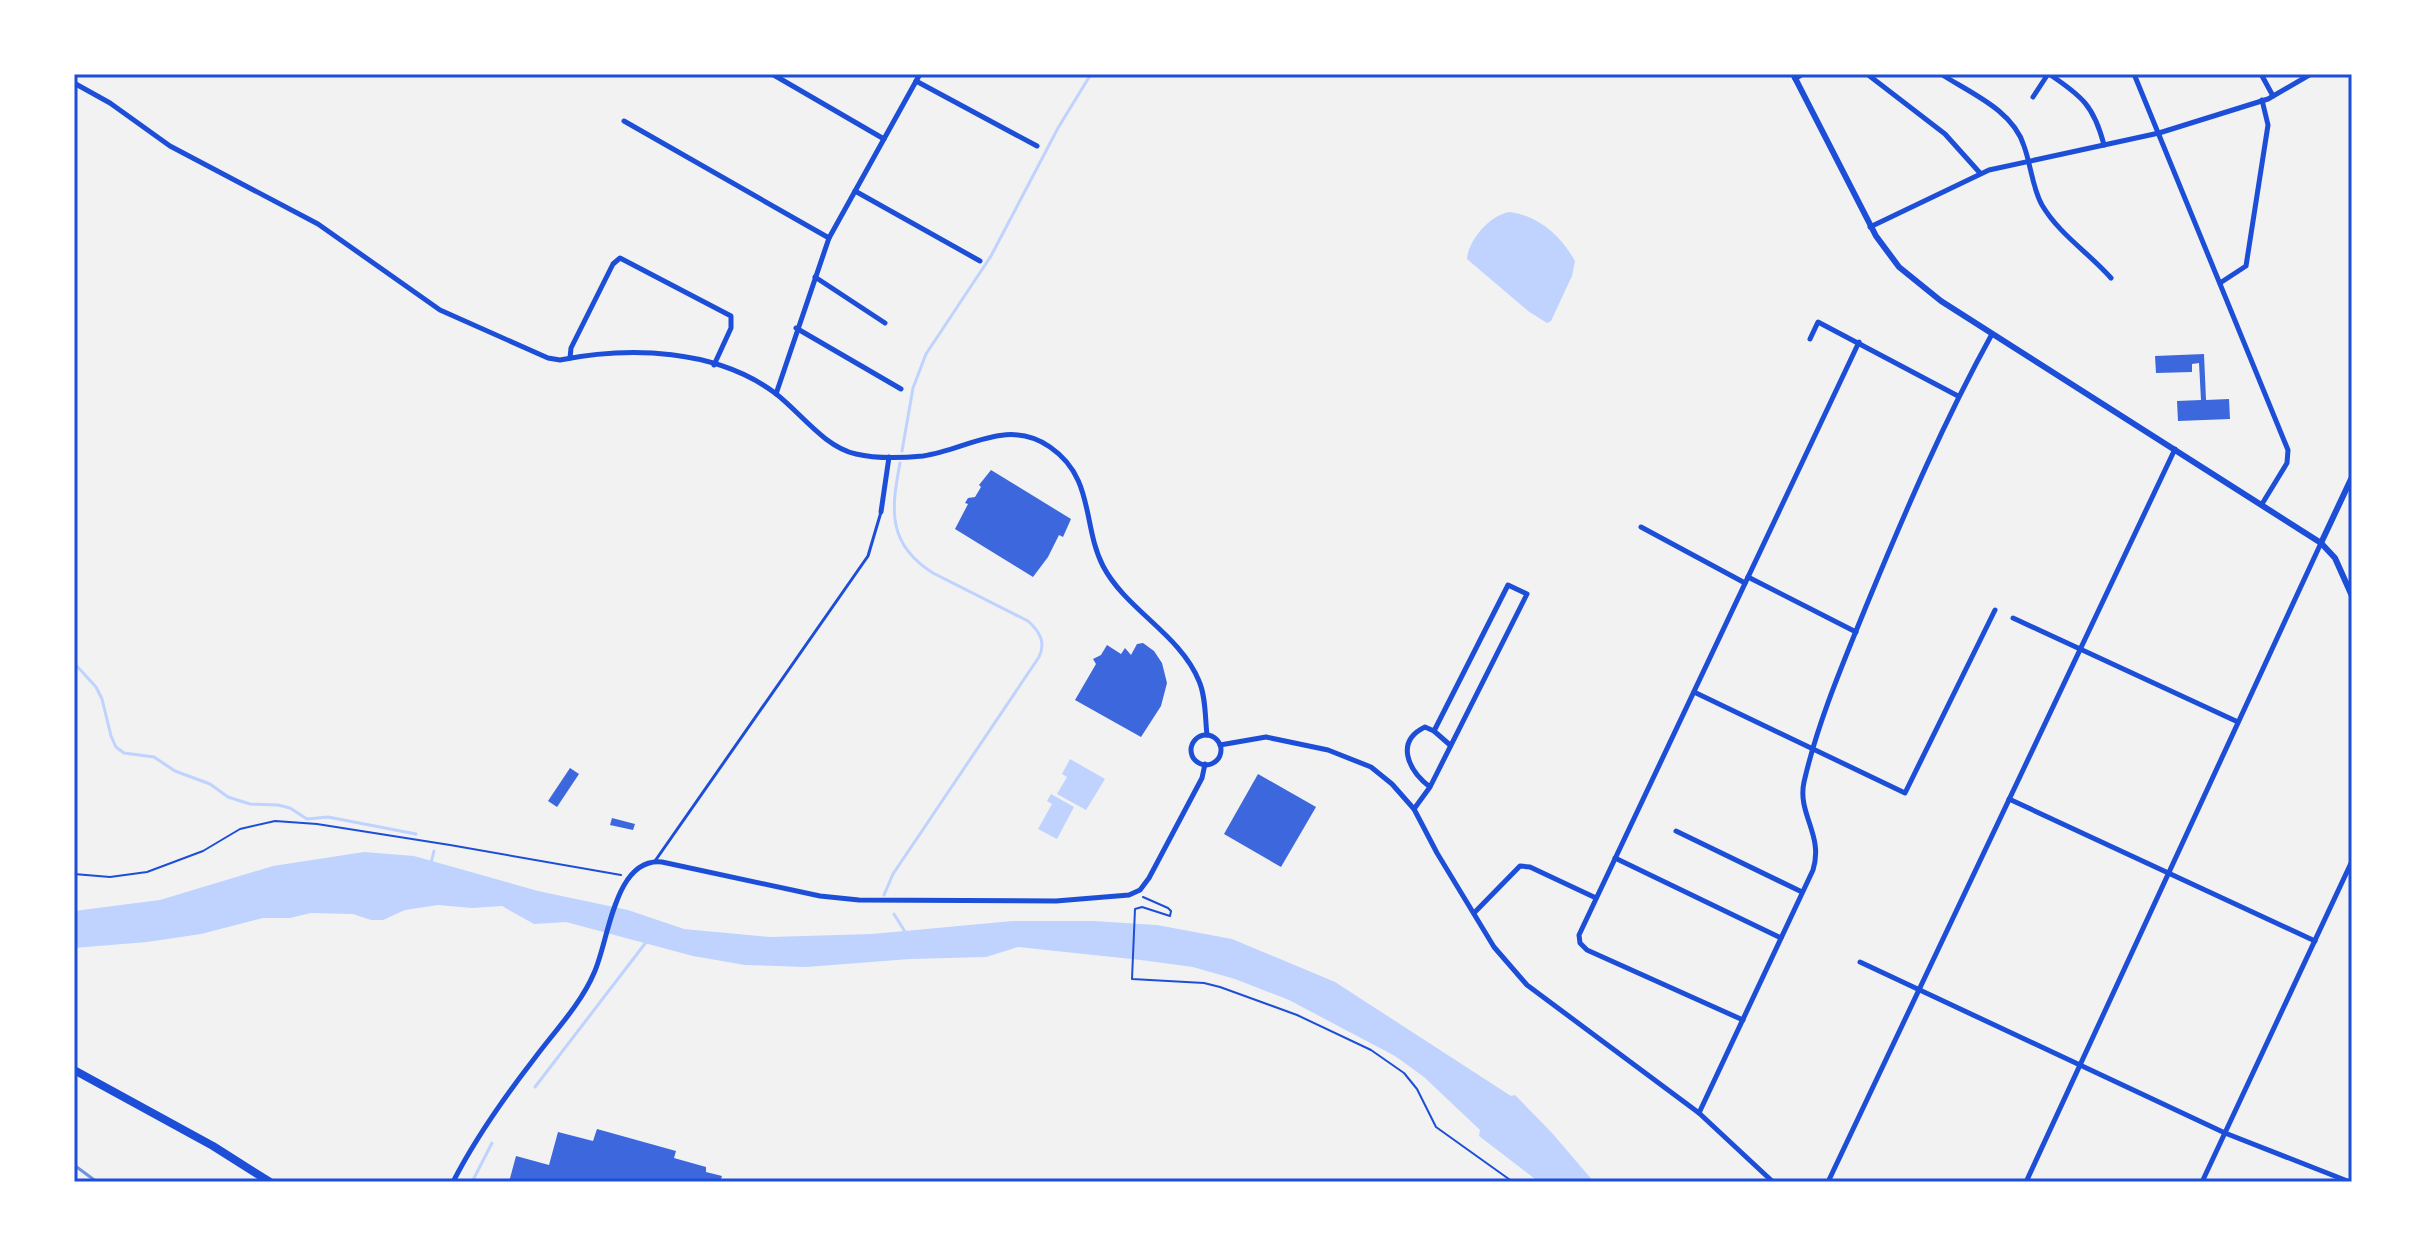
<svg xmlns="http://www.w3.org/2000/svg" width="2426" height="1256" font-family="'Archivo Narrow',sans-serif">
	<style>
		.water { fill: #bfd3fe }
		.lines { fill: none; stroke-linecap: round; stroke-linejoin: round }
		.stream { stroke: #bfd3fe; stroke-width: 3 }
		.building { fill: #3d67dc }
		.path { stroke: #1d4ed8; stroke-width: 2 }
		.service { stroke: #1d4ed8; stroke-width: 3 }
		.minor { stroke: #1d4ed8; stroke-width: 5 }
		.tertiary { stroke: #1d4ed8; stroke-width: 6 }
		.primary { stroke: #1d4ed8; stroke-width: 8 }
		.rail { stroke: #7290e2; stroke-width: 3 }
		.neatline { fill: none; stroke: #1d4ed8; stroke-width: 3 }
	</style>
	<rect width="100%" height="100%" fill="#f2f2f2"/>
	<g class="water">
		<path d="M 1510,212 C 1539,216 1561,236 1575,261 L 1572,276 L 1551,321 L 1547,323 L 1528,311 L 1467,259 C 1468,240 1491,214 1510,212 Z"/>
		<path d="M 1070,759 L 1105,779 L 1086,810 L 1057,794 L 1067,777 L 1062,774 Z"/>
		<path d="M 1051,794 L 1074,807 L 1057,839 L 1038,829 L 1052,804 L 1047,801 Z"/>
		<path d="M 364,852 L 414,856 L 538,891 L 628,910 L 684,929 L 770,937 L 872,934 L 1013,921 L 1093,921 L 1157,925 L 1232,939 L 1335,982 L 1511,1096 L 1515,1095 L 1552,1133 L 1594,1182 L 1539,1182 L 1479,1136 L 1480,1130 L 1424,1077 L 1395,1056 L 1289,1000 L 1235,979 L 1193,967 L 1141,960 L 1018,947 L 986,957 L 910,959 L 806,967 L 745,965 L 693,956 L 566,922 L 534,924 L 502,906 L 472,908 L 438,905 L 405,910 L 383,920 L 371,920 L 353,914 L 311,913 L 290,918 L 263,918 L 201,934 L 147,942 L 74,948 L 74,911 L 160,900 L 273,866 Z"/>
	</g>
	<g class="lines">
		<g class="stream">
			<path d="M 902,451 L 913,388 L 926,354 L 991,256 L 1058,128 L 1091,74"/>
			<path d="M 74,663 L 96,687 L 102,699 L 111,736 L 116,747 L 124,753 L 154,757 L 175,771 L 210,784 L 228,797 L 250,804 L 278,805 L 290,808 L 307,819 L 328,817 L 416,834"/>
			<path d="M 431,863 L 434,851"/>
			<path d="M 884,895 L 893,874 L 1039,657 C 1046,642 1040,632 1028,621 L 933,573 C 887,544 891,510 900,463"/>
			<path d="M 894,914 L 907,935"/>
			<path d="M 535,1087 L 647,941"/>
			<path d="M 472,1182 L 492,1143"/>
		</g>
	</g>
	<g class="building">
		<path d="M 2204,354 L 2206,400 L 2229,399 L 2230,419 L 2178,421 L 2177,401 L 2201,400 L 2199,363 L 2192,364 L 2192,372 L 2156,373 L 2155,356 Z"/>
		<path d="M 991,470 L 1071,519 L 1063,537 L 1059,535 L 1048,557 L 1033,577 L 955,529 L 968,504 L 965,503 L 968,498 L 975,497 L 981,487 L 979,485 Z"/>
		<path d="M 1143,643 L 1154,651 L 1162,663 L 1167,683 L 1161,706 L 1141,737 L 1075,700 L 1096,664 L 1093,659 L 1101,655 L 1107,645 L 1121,654 L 1125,648 L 1131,655 L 1137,644 Z"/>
		<path d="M 570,768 L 579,774 L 557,807 L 548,801 Z"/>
		<path d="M 1258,774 L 1316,807 L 1281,867 L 1224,834 Z"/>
		<path d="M 612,818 L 635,824 L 633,830 L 610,825 Z"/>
		<path d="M 597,1129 L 676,1151 L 674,1158 L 706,1167 L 706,1172 L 722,1176 L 720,1182 L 509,1182 L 516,1156 L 549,1165 L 558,1132 L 593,1141 Z"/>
	</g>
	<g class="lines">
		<g class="path">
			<path d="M 74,874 L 110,877 L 147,872 L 203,851 L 240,829 L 275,821 L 317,824 L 450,845 L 621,875"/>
			<path d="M 1143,897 L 1168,908 L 1171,911 L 1170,916 L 1142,907 L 1135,909 L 1132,979 L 1204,983 L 1220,987 L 1297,1015 L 1371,1050 L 1404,1073 L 1417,1089 L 1436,1127 L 1513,1182"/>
		</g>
		<path class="service" d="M 655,861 L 868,556 L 881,512"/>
		<g class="minor">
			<path d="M 772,74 L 884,139"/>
			<path d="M 1867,74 L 1945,134 L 1980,173"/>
			<path d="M 1941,74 C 1970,93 2013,110 2024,146 C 2031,165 2032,187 2042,205 C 2059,234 2089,253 2111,278"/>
			<path d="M 2049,74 C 2082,96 2094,106 2104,145"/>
			<path d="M 2134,74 L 2288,450 L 2287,463 L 2262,504"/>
			<path d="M 2261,74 L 2273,96"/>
			<path d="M 1795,79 L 1803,74"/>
			<path d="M 916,81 L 1037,146"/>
			<path d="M 74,83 L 110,103 L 170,146 L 318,224 L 440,310 L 548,358 L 560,360 C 630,346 716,349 775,393 C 800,412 824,447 856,454 C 877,459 902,458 923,456 C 967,450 1007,417 1050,447 C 1095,478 1082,525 1103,566 C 1126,610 1180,634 1199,681 C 1206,697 1205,718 1207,735"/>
			<path d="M 2033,97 L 2048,74"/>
			<path d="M 624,121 L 829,238"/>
			<path d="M 855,191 L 980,261"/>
			<path d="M 1870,227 L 1989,170 L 2159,133 L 2268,99 L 2311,74"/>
			<path d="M 815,277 L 885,323"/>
			<path d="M 2220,283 L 2246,266 L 2268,125 L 2262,100"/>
			<path d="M 796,328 L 901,389"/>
			<path d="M 1810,339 L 1818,322 L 1958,396"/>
			<path d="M 570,358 L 571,348 L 613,264 L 620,258 L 731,316 L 731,328 L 714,365"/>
			<path d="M 776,394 L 829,238 L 920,74"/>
			<path d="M 881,512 L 889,457"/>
			<path d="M 1641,527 L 1745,583"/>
			<path d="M 1748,577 L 1856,632"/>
			<path d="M 2013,618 L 2238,722"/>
			<path d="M 1694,692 L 1905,793 L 1995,610"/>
			<path d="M 1434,731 L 1450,745"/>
			<circle cx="1206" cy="750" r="15"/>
			<path d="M 1220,745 L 1266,737 L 1328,750 L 1371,767 L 1392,784 L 1414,809 L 1437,853 L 1494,947 L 1527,985 L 1699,1113 L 1773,1182"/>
			<path d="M 2009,799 L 2315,941"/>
			<path d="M 1414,809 L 1430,787 L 1527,594 L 1508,585 L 1434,731 L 1425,727 C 1394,742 1409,771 1430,787"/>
			<path d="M 1676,831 L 1802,892"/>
			<path d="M 1615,858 L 1781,938"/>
			<path d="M 1474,913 L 1520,866 L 1530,867 L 1596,898"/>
			<path d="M 1860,962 L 2225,1133 L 2350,1182"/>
			<path d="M 1743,1020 L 1587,950 L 1580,943 L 1579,935 L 1859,342"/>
			<path d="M 1699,1113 L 1813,870 C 1824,835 1797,814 1804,782 C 1818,721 1844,661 1867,604 C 1905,512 1944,421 1992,334"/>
			<path d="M 453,1182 C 476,1137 503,1099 534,1059 C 554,1032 581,1004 594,973 C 609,941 614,857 662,862 L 820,896 L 859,900 L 1056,901 L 1129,895 L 1140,890 L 1149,878 L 1202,778 L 1205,764"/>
			<path d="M 1828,1182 L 2175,449"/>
			<path d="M 2026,1182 L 2321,543"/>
			<path d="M 2202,1182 L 2352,861"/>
		</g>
		<g class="tertiary">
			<path d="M 1793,74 L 1876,236 L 1899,267 L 1941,301 L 2321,543 L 2335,558 L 2352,596"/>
			<path d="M 2321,543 L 2352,477"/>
		</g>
		<path class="primary" d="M 74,1070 L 213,1146 L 270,1182"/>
		<path class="rail" d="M 74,1165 L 97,1182"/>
	</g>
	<rect width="2426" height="1256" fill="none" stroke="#ffffff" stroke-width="152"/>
	<rect x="76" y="76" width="2274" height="1104" class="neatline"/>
</svg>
